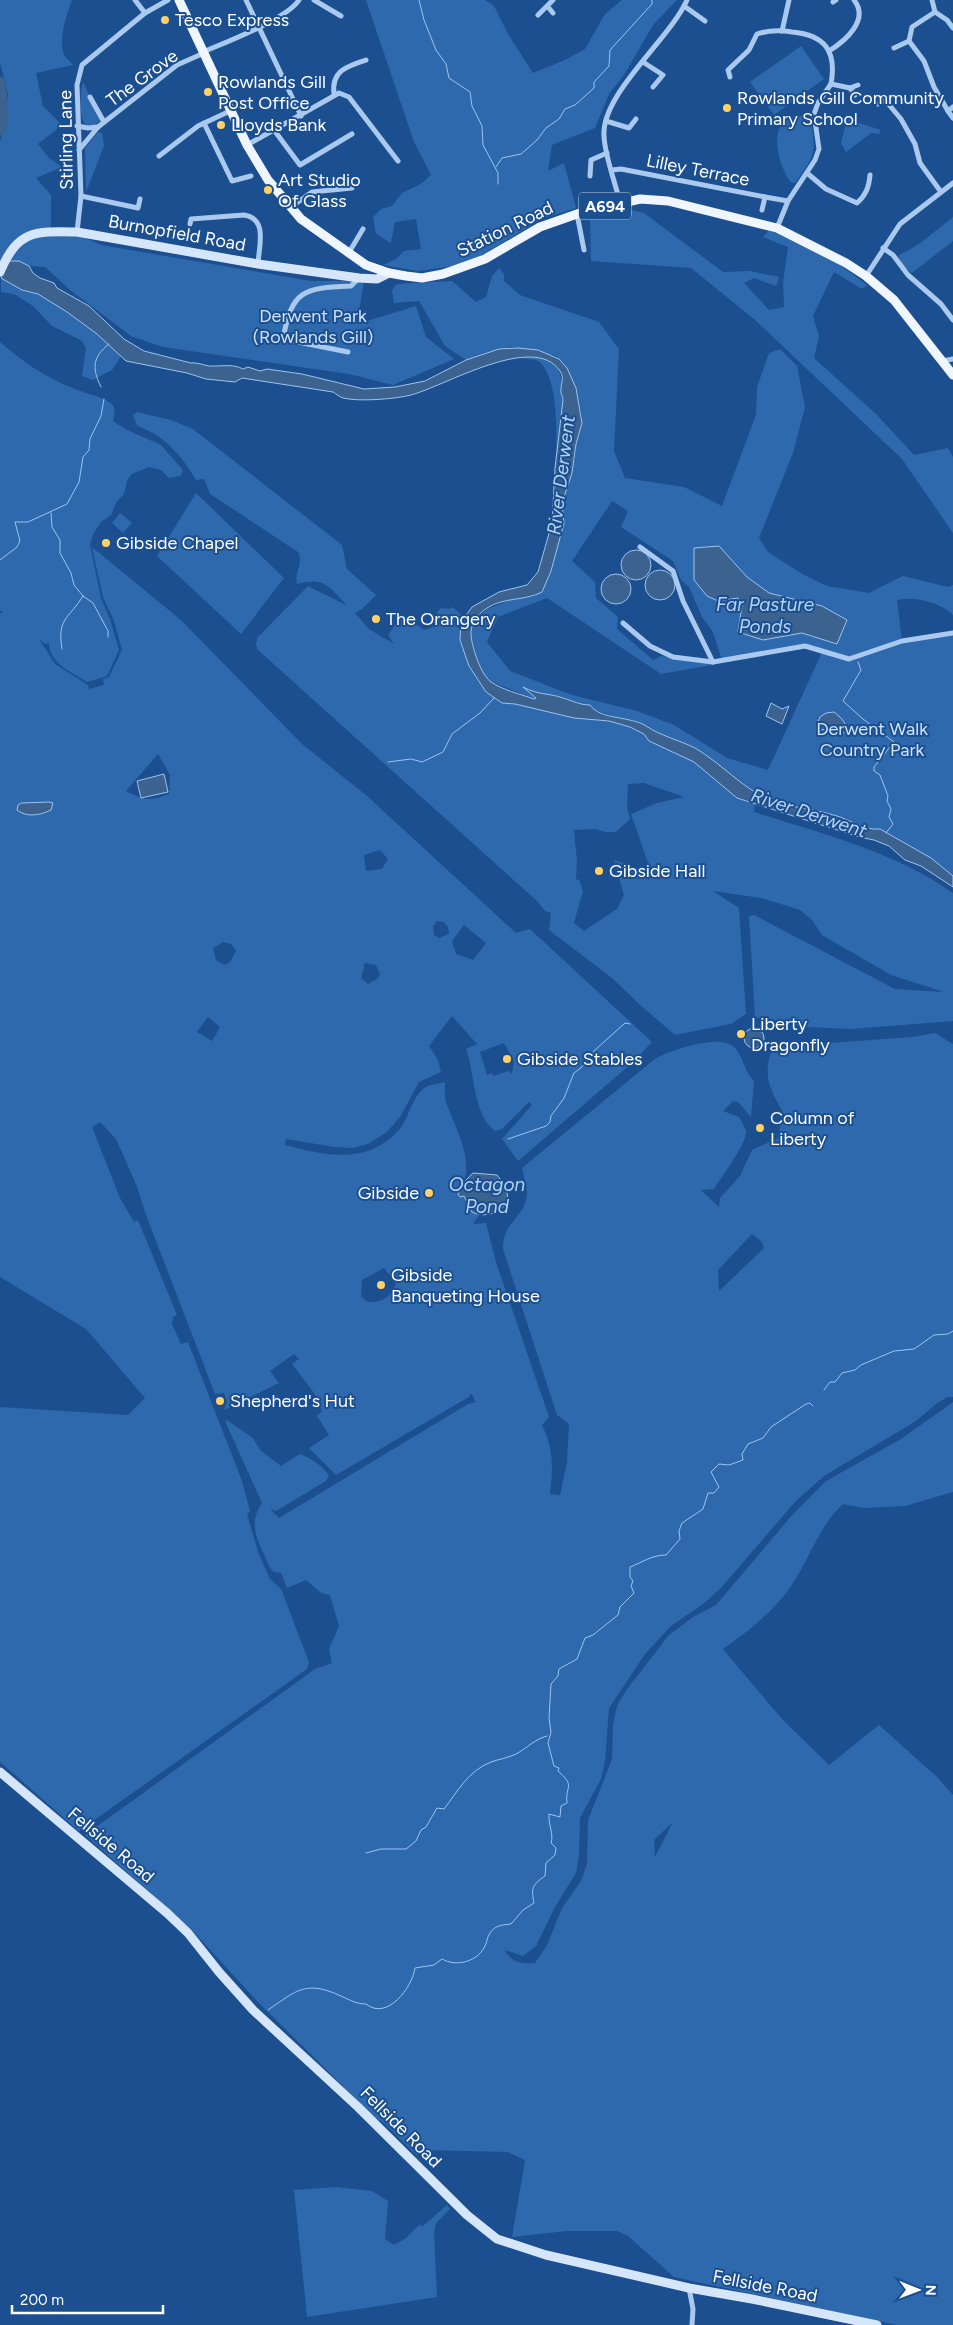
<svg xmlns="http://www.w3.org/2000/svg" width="953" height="2325" font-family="Figtree,sans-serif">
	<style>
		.green { fill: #2e69ad; fill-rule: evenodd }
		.water { fill: #3c6290; stroke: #9cc4f0 }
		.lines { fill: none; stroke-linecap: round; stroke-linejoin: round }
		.stream { stroke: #9cc4f0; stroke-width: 1 }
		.river { stroke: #3c6290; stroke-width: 9 }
		.street { stroke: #a9c9ee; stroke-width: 5 }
		.secondary { stroke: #d6e6fa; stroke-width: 9 }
		.primary { stroke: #f0f6ff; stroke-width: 9 }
		.poi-dot { fill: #ffd166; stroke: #1b4f8f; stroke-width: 2 }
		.labels { text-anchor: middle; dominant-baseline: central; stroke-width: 4; stroke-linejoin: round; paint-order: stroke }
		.shield { fill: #1b4f8f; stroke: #bbcadd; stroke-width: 1 }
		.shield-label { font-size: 16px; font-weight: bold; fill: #fff }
		.poi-label { font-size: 18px; fill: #fff; stroke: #1b4f8f; text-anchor: start }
		.street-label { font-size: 18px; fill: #fff; stroke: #1b4f8f }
		.park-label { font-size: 18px; fill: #cfe3fa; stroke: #1b4f8f }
		.water-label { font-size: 19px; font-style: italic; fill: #b5d3f5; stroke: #1b4f8f }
	</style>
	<rect width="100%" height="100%" fill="#1b4f8f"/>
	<g class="green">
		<path d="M 0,0 L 72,0 C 67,14 57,42 65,56 C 67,59 71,62 73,65 L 36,73 L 43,106 L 62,125 L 38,144 L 49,158 L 62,167 L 36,178 L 51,195 L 51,236 L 81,236 L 101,245 L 311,281 L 364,281 L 357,324 L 416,306 L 426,337 L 454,359 L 393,385 L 349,374 L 163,347 L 131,336 L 70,290 L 45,267 L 29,266 L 19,261 L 0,260 L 0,142 L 5,124 L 8,95 L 0,62 Z"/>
		<path d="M 366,0 L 485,0 L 494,6 L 508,34 L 533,73 L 565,60 L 585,49 L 605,14 L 622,0 L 677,0 L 653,25 L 624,75 L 609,94 L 595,128 L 552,145 L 548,171 L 564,163 L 576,208 L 542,219 L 480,256 L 454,266 L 418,271 L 383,265 L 396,259 L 404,251 L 421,249 L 416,219 L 395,222 L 391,243 L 376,234 L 373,217 L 381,209 L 392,206 L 402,193 L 421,184 L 431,175 L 414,142 Z"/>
		<path d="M 801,46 L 824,79 L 774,115 L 750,82 Z"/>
		<path d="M 83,82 L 101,120 L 94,126 L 86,125 C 78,118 80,92 83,82 Z"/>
		<path d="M 798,116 L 806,117 C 812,122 812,127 813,135 C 816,158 808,164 796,182 L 792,183 C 786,178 784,170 781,163 C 775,143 773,120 798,116 Z"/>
		<path d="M 847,119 L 881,130 L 879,134 L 871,133 L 846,152 L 841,143 Z"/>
		<path d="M 98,132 L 102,133 L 104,146 L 86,192 L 85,148 Z"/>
		<path d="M 627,209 L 644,213 L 723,272 L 750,271 L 779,277 L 776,286 L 754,278 L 744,283 L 769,310 L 784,307 L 783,283 L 788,247 L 763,237 L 770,229 L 836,262 L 867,285 L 862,289 L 834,272 L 813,316 L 819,336 L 814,358 L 876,414 L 914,455 L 948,448 L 953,457 L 953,533 L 902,459 L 754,319 L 691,268 L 591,261 L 590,220 Z"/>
		<path d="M 953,217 L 953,241 L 912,273 L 903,266 L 898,256 L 919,244 Z"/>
		<path d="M 499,268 L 504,274 L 504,281 L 520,295 L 599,322 L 619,349 L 614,451 L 625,478 L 684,487 L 722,506 L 756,415 L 757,387 L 769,353 L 780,349 L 797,366 L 805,407 L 793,453 L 759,538 L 768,552 L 804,575 L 827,586 L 869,593 L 903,576 L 948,587 L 953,585 L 953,615 C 939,602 915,596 897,600 L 902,641 L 953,633 L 953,876 L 931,858 L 880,829 L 870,829 L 834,815 L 789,805 L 758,795 L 695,748 L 657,732 L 637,721 L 619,718 L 595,710 L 590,705 C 578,705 568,698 556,696 C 545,694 536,694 526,689 L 536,697 L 537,699 L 534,699 L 490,681 L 484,675 L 479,664 L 470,636 L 474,621 L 487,609 L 510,600 L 535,596 L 547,580 L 564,519 L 562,503 L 575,458 L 576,444 L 581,427 L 582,417 L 576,388 L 567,368 L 556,356 L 511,347 L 492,351 L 466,360 L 445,346 L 419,301 L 394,303 L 392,290 L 397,284 L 452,281 L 476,302 L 486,297 L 492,276 ZM 612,501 L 628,511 L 621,527 L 673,561 L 681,580 L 689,587 L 702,617 L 713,632 L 722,661 L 805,646 L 822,652 L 768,770 L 727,758 L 674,725 L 637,711 L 572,695 L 510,671 L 487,642 L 498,617 L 547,598 L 661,674 L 712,665 L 713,663 L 661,656 L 653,660 L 617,629 L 618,617 L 596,598 L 595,582 L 572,561 Z"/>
		<path d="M 1,278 L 22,290 L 38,294 L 67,312 L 97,334 L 121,356 L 112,370 L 93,380 L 82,376 L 86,348 L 82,341 L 52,326 L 33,306 L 14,294 L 1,292 Z"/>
		<path d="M 0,342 C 23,362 46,378 75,389 C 83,393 109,398 113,406 C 116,410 114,416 113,421 L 125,429 L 161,445 L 183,470 L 181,476 L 169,478 L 161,470 L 149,467 L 132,474 L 127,481 L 124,494 L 117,501 L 111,515 L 101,522 L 93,534 L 90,545 L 101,598 L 110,619 L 119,650 L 107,676 L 87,682 C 72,672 49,664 49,643 L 45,644 L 39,639 L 55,664 L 88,685 L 89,689 L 104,685 L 103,679 L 109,677 L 122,650 L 114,621 L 103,597 L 92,547 L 181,620 L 302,744 L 367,796 L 516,933 L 530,929 L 652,1042 L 631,1064 L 518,1161 L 502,1139 L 532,1105 L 529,1102 L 502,1129 L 495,1131 C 473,1115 475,1074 466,1049 L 477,1044 L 452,1016 L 429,1046 L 438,1060 L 441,1072 L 419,1082 L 400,1117 L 387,1132 L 368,1144 L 353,1148 L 334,1147 L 286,1139 L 285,1145 C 327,1156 371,1166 402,1126 C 410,1114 413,1095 426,1087 C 431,1084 439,1084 445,1082 C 445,1089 444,1096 446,1102 C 455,1128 476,1161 461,1188 L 472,1212 L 479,1215 L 473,1224 L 486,1223 L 496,1262 L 549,1417 L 542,1425 C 554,1450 553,1467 550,1494 L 560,1495 L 567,1462 L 569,1424 L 557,1415 L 503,1249 C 503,1222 521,1220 526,1200 C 529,1189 524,1178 522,1168 L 656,1058 C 672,1050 720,1033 734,1047 C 744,1057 744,1071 754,1081 L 751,1117 L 738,1102 L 733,1101 L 723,1111 L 739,1117 C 741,1121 745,1126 746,1131 C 748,1142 720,1179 714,1189 L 701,1190 L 719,1207 L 720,1198 L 740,1176 L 752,1150 L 778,1138 L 783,1112 C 769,1088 762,1074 773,1047 L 913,1037 L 935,1033 L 953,1044 L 953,1397 L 947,1397 L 936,1404 L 916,1421 L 824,1476 L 796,1501 L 720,1589 L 703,1604 L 671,1626 L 645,1654 L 609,1708 L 605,1761 L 601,1779 L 580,1818 L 579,1856 L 576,1873 L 555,1907 L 536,1946 L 523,1956 L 505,1950 C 511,1963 522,1964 535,1963 L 547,1945 L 562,1908 L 581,1881 L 587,1864 L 588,1820 L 612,1759 L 613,1725 L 617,1706 L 627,1689 L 669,1635 L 693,1617 L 716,1605 L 794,1513 L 826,1481 L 901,1439 L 953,1402 L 953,1492 L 905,1506 L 864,1508 L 843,1504 C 818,1527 810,1559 791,1586 C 774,1611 748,1632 723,1649 L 782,1719 L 829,1765 L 879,1725 L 937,1777 L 953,1795 L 953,2325 L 897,2325 L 674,2277 L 628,2236 L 617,2231 L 567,2231 L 512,2237 L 525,2160 L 508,2152 L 421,2150 L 417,2156 L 385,2124 L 374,2117 L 257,2001 L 191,1929 L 85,1835 L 315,1669 L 332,1663 L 329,1649 L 339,1626 L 330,1595 L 321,1593 L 306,1580 L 287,1588 L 281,1573 L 274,1572 L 270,1568 C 260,1544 246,1526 262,1503 L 225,1421 L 227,1420 L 253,1438 L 260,1450 L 281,1466 L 300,1454 C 311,1458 323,1466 329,1476 L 326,1481 L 276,1511 L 270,1509 L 279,1518 L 468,1404 L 476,1402 L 471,1393 L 469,1397 L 336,1475 L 309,1448 L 329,1435 L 317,1416 L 322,1411 L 314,1393 L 292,1364 L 299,1359 L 294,1354 L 270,1371 L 279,1383 L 224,1410 L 227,1401 L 224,1393 L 215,1394 L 146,1215 L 136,1184 L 116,1139 L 100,1122 L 92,1127 L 120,1198 L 134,1222 L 138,1220 L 177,1315 L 173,1317 L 172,1324 L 181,1344 L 188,1342 L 242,1481 L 250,1511 L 247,1514 L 258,1552 L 270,1579 L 281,1589 L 309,1662 L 307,1669 L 79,1831 L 0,1762 L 0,1407 L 128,1415 L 145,1398 L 86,1329 L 0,1277 L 0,614 L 3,611 L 0,611 ZM 158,754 L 170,775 L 169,794 C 150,801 145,801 126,791 ZM 380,850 L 388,859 L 382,869 L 366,871 L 364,855 ZM 437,921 L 444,922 L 448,927 L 449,934 L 439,938 L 434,935 L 433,927 ZM 464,925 L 486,943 L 473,960 L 456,954 L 452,941 ZM 223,942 L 231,944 L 236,951 L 230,962 L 225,965 L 216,960 L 213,948 ZM 365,963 L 376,965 L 380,974 L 377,979 L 368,984 L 361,978 ZM 208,1017 L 220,1027 L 212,1041 L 197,1032 ZM 504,1043 L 514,1061 L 512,1074 L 508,1071 L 493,1076 L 492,1073 L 487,1075 L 480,1052 ZM 752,1234 L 761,1241 L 764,1248 L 719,1291 L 718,1270 ZM 384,1268 L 396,1283 C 390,1298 384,1302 368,1302 L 361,1297 L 362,1280 ZM 672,1823 L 672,1824 L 655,1857 L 654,1840 Z"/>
		<path d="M 529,356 C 564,360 560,372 563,400 L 556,460 C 557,439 559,370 536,360 C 532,359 525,359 521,359 Z"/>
		<path d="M 137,412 L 171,420 L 193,429 L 342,545 L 347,569 L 376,595 L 362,609 L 355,613 L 369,629 L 394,644 L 388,635 L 400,618 L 406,617 L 424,630 L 436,626 L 439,622 L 437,612 L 441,608 L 449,609 L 453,607 L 463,617 L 461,622 L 462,646 L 469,666 L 486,692 L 493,697 L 502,703 L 515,704 L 574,718 L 609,721 L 630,727 L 644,734 L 649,741 L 694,762 L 737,798 L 755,805 L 754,812 C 823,834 893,851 953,893 L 953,1021 L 851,1029 L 805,1027 L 755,1017 L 749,916 L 754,915 L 895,989 L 944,992 L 891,975 L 822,935 L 812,920 L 800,910 L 761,898 L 713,891 L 739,908 L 746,1014 L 731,1024 L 675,1035 L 639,1004 L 612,978 L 549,930 L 551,913 L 545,911 L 538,902 L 258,650 L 256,645 L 257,638 L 308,586 L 348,606 C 329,588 326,576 297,584 C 294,571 304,564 298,552 L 210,494 L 204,479 L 196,480 C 182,456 163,434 137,426 L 133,415 ZM 644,783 L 684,797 L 657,803 L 631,814 L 653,877 L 637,868 L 614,860 L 624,895 L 617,909 L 584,931 L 574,923 L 583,891 L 579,879 L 576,880 L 577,861 L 574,830 L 596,829 L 605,832 L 616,832 L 630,819 L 627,807 L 628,784 Z"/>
		<path d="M 196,493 L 284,578 L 241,634 L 157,556 Z"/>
		<path d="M 120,513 L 132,523 L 123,533 L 112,523 Z"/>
		<path d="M 336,2187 L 372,2191 L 388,2201 L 385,2239 L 394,2245 L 406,2238 L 419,2225 L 423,2226 L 447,2205 L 450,2209 L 436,2223 L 434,2233 L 437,2297 L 307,2317 L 294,2190 Z"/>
	</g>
	<g class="water">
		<path d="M 9,261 L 19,261 L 29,266 L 33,273 L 40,278 L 54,283 L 57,288 L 89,306 L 124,339 L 144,351 L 191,363 C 199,362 206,367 215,366 C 224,366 234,364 243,369 L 248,367 L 260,371 L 267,369 L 302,374 L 364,389 L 395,387 L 425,381 L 466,360 L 499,349 L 518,348 L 538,350 L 559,359 L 567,368 L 576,388 L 582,423 L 576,444 L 572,473 L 562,503 L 564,523 L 551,571 L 542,592 C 525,601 504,597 487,608 C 465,623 470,638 477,659 C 480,667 484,676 491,682 C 503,690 520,694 534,699 L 536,698 L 523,687 C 538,695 549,693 563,698 C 573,701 580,705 590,705 C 600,720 631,716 646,726 C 661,736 679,740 695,748 C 721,763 743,789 770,800 C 792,808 815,809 837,816 C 850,820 867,831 880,829 L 931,858 L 953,876 L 953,887 L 921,866 L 905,860 L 889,846 L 874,840 L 859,837 L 737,798 L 694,762 L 649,741 L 644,734 L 630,727 L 609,721 L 574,718 L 515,704 L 502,703 L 486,692 L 469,666 L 460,640 L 461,622 L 472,607 L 499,592 L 527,585 L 538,572 L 552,523 L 555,468 L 563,400 C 563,398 562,395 561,393 C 560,385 565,378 560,371 C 534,332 445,386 411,395 C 395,399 359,402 343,398 C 340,397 336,394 333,392 L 242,378 L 235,382 L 206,379 L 187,373 L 126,361 L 97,334 L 67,312 L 38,294 L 22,290 L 1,278 Z"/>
		<path d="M 719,546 L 747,577 L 769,593 L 822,606 L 847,620 L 837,644 L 802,633 L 763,640 L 738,632 L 742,605 L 738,598 L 718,601 L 707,596 L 694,580 L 694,548 Z"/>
		<circle cx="636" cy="565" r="15"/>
		<circle cx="660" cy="585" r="15"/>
		<circle cx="616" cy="589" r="15"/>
		<path d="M 771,703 L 782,709 L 789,706 L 782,724 L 766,716 Z"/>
		<path d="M 834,712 C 841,718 846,721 846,731 L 842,734 L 828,729 L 820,730 L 817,725 L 820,717 L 826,713 Z"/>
		<path d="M 164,774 L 168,792 L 141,798 L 137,781 Z"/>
		<path d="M 49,802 L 53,803 L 51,810 C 41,815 27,818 17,810 L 18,805 L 21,803 Z"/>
		<circle cx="754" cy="1038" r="10"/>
		<path d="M 473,1173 L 497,1175 C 500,1179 505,1184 506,1189 C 514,1210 487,1220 472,1212 L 464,1196 L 460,1197 L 458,1194 L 465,1181 Z"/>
	</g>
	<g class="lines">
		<g class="stream">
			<path d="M 419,0 L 424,20 L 436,50 L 446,64 L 449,78 L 470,92 L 472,106 L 482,126 L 483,145 L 498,173 L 498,184"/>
			<path d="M 496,167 L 502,158 L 521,154 L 537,140 L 546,128 L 559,119 L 565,109 L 575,105 L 594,88 L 594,82 L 609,66 L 610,50 L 652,4 L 652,0"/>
			<path d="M 101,387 C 92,369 92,357 109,344"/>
			<path d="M 51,513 L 52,527 L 60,540 L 60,553 L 71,573 L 74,585 L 83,596 L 93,603 L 108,631 L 108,637"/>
			<path d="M 0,560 L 17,547 L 20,541 L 15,522 L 28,522 L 67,504 L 79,482 L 83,457 L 89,450 L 90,439 L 101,416 L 104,399"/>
			<path d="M 62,649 C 57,618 68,620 83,596"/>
			<path d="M 858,662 L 861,670 L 843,701 L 863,719 L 894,742 L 874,767 L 874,771 L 880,775 L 888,796 L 887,801 L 891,809 L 889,817 L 893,824 L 886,833"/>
			<path d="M 388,762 L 411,759 L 422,762 L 443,752 L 452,734 L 480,713 L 494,698"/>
			<path d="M 508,1139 L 546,1126 L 550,1122 L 551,1116 L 564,1098 L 574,1073 L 582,1067 L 594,1051 L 625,1023 L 630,1024"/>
			<path d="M 824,1390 L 830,1382 L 835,1382 L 842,1373 L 855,1370 L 861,1365 L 894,1351 L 914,1349 L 934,1335 L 948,1334 L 953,1331"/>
			<path d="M 366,1853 L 381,1849 L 406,1849 L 416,1841 L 421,1830 L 426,1827 L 437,1808 L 444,1809 C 458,1791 468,1771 491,1762 C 499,1759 508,1758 516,1754 C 527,1748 535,1739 547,1736"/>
			<path d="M 268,2010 C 297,1990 306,1980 341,1996 C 350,2000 356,2004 366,2004 C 387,2021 412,1988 415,1968 L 434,1965 L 442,1959 C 456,1967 476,1962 484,1948 C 487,1943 487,1937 490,1933 C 495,1925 503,1925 511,1924 L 523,1910 L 534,1903 C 531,1888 532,1885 545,1876 L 546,1863 L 555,1855 L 556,1848 L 551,1843 C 554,1834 548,1824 549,1814 L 560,1817 L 561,1806 L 567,1803 C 565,1785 576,1787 558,1771 L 559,1768 L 554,1766 L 548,1743 L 551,1732 L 549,1718 L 551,1684 L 558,1676 L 559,1669 L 577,1659 L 585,1638 L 593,1635 L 618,1615 L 620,1607 L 634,1593 L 631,1586 L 633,1581 L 630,1577 L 630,1567 C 643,1562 652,1555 666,1555 L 680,1539 L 679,1531 L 682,1523 L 703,1509 L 708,1493 L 714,1493 L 719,1487 L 711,1472 L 719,1464 L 729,1465 L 743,1460 L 742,1454 L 748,1444 L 763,1438 L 771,1427 L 806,1404 L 810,1403 L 813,1406"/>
		</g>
		<path class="river" d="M 0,81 C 3,97 7,116 0,131"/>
		<g class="street">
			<path d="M 135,0 L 145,13"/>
			<path d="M 246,0 L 301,116"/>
			<path d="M 314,0 L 341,16"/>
			<path d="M 932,0 L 935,12"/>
			<path d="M 833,2 L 836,0"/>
			<path d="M 684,6 L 705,21"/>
			<path d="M 548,7 L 553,13"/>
			<path d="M 935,12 L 912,27 L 909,41 L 924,61 L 934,87 L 948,111"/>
			<path d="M 935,12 L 947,20 L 953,28"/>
			<path d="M 538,15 L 553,0"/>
			<path d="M 782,31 L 789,0"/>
			<path d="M 894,48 L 909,41"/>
			<path d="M 829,51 C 845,41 870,20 854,0"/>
			<path d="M 203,52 C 226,42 287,19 299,0"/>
			<path d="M 643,62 L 663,75 L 653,87"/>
			<path d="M 730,77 L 728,70 L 749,50 L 757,34 C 769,30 779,30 792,32 C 825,35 837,51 831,84 L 850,88 L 858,85"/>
			<path d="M 850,88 L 855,95"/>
			<path d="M 334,94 C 331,71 347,66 366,60"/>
			<path d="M 90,97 L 104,122"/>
			<path d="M 885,100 L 901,119 L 915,144 L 920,163 L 941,192"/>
			<path d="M 878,104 L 892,96"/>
			<path d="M 953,107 L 948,111 L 953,118"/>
			<path d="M 606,121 L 629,128 L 636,119"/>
			<path d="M 204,123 L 232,181 L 251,176"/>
			<path d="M 77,126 L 88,128 L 98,127"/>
			<path d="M 274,130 L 300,165 L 352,134"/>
			<path d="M 247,145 L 339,93 L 349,97 L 398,161"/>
			<path d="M 79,150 L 98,127 L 177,65 L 204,53"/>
			<path d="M 159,156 L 198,126 L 230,111"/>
			<path d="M 612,170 L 621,169 L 765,197 L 762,210"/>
			<path d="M 807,173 L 826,189 L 857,203 C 866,195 869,187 870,175"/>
			<path d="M 590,176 L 591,160 L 607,153"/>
			<path d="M 81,196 L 138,208 L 140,199"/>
			<path d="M 765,197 L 788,201"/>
			<path d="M 620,203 C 615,181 605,157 604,136 C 601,94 670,39 687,0"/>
			<path d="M 291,207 L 312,192 L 352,188"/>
			<path d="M 577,214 L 584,250"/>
			<path d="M 190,224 L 191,219 L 244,215 C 268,219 259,245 258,264"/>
			<path d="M 777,228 L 788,201 L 815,160 L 819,149 L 814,114 L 818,103 L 831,84"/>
			<path d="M 77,232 L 81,196 L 77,85 L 82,65 L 145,13 L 168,0"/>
			<path d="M 883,248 L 893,255 L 908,275 L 941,304 L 953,320"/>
			<path d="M 348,254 L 363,229"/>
			<path d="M 866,276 L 900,224 L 953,183"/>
			<path d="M 348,352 L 283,339 C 292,290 303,288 351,286 L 359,278"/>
			<path d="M 942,361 L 953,359"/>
			<path d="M 640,547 L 673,571 L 683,601 L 713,662"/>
			<path d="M 623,623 L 650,646 L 673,657 L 713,662 L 805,646 L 849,659 L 902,641 L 953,633"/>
			<path d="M 689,2288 L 693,2309 L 692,2325"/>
		</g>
		<g class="secondary">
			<path d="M 0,272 C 18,230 34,231 77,232 L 258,264 L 359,278 L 377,279 L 389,273"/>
			<path d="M 0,1772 L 167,1913 L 188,1933 L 219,1972 L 253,2010 L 358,2107 L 467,2215 L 497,2239 L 546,2255 L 689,2288 L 752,2299 L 877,2325"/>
		</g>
		<path class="primary" d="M 179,0 L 247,145 L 268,180 L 301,219 L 366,265 L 389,273 L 406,276 L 422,278 L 443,274 L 485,259 L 540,227 L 577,214 L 640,199 L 668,201 L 777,228 L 846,263 L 866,276 L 894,300 L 953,375"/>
	</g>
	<g class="poi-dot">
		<circle cx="165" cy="20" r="5"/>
		<circle cx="208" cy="92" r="5"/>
		<circle cx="727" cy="108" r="5"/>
		<circle cx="221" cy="125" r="5"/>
		<circle cx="268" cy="190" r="5"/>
		<circle cx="106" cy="543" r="5"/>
		<circle cx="376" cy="619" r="5"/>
		<circle cx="599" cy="871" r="5"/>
		<circle cx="741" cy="1034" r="5"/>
		<circle cx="507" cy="1059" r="5"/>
		<circle cx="760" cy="1128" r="5"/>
		<circle cx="429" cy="1193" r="5"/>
		<circle cx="381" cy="1285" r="5"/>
		<circle cx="220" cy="1401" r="5"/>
	</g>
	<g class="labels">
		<rect class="shield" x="579" y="192.5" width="52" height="27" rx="4"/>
		<g class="shield-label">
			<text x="605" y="206">A694</text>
		</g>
		<g class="poi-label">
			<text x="175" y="20">Tesco Express</text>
			<text x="218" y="82">Rowlands Gill<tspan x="218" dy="21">Post Office</tspan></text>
			<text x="737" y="98">Rowlands Gill Community<tspan x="737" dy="21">Primary School</tspan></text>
			<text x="231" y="125">Lloyds Bank</text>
			<text x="278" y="180">Art Studio<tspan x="278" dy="21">Of Glass</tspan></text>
			<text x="116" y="543">Gibside Chapel</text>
			<text x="386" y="619">The Orangery</text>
			<text x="609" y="871">Gibside Hall</text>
			<text x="751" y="1024">Liberty<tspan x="751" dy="21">Dragonfly</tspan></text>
			<text x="517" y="1059">Gibside Stables</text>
			<text x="770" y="1118">Column of<tspan x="770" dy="21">Liberty</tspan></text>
			<text x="419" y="1193" text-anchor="end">Gibside</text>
			<text x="391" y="1275">Gibside<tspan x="391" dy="21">Banqueting House</tspan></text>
			<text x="230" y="1401">Shepherd's Hut</text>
		</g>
		<g class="street-label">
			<text transform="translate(142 78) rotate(-36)">The Grove</text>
			<text transform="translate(66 140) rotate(-91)">Stirling Lane</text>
			<text transform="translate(698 170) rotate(11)">Lilley Terrace</text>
			<text transform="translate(505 229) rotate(-26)">Station Road</text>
			<text transform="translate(177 233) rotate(10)">Burnopfield Road</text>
			<text transform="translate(111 1845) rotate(40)">Fellside Road</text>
			<text transform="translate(401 2127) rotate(45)">Fellside Road</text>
			<text transform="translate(765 2286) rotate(11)">Fellside Road</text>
		</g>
		<g class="park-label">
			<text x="313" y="316">Derwent Park<tspan x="313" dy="21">(Rowlands Gill)</tspan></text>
			<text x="872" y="729">Derwent Walk<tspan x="872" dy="21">Country Park</tspan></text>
		</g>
		<g class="water-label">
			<text transform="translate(561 475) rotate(-83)">River Derwent</text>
			<text x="765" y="604">Far Pasture<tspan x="765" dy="22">Ponds</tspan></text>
			<text transform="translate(809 813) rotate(18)">River Derwent</text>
			<text x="487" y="1184">Octagon<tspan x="487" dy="22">Pond</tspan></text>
		</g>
	</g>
	<g transform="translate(918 2290) rotate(91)" stroke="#1b4f8f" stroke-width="4" paint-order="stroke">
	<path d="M0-4L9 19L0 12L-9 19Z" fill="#ffffff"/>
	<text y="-8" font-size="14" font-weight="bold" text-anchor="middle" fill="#ffffff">N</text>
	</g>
	<path d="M12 2305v8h151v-8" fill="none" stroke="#ffffff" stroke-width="2.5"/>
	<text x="20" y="2305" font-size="15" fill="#ffffff" stroke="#1b4f8f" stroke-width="4" paint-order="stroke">200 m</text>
</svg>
